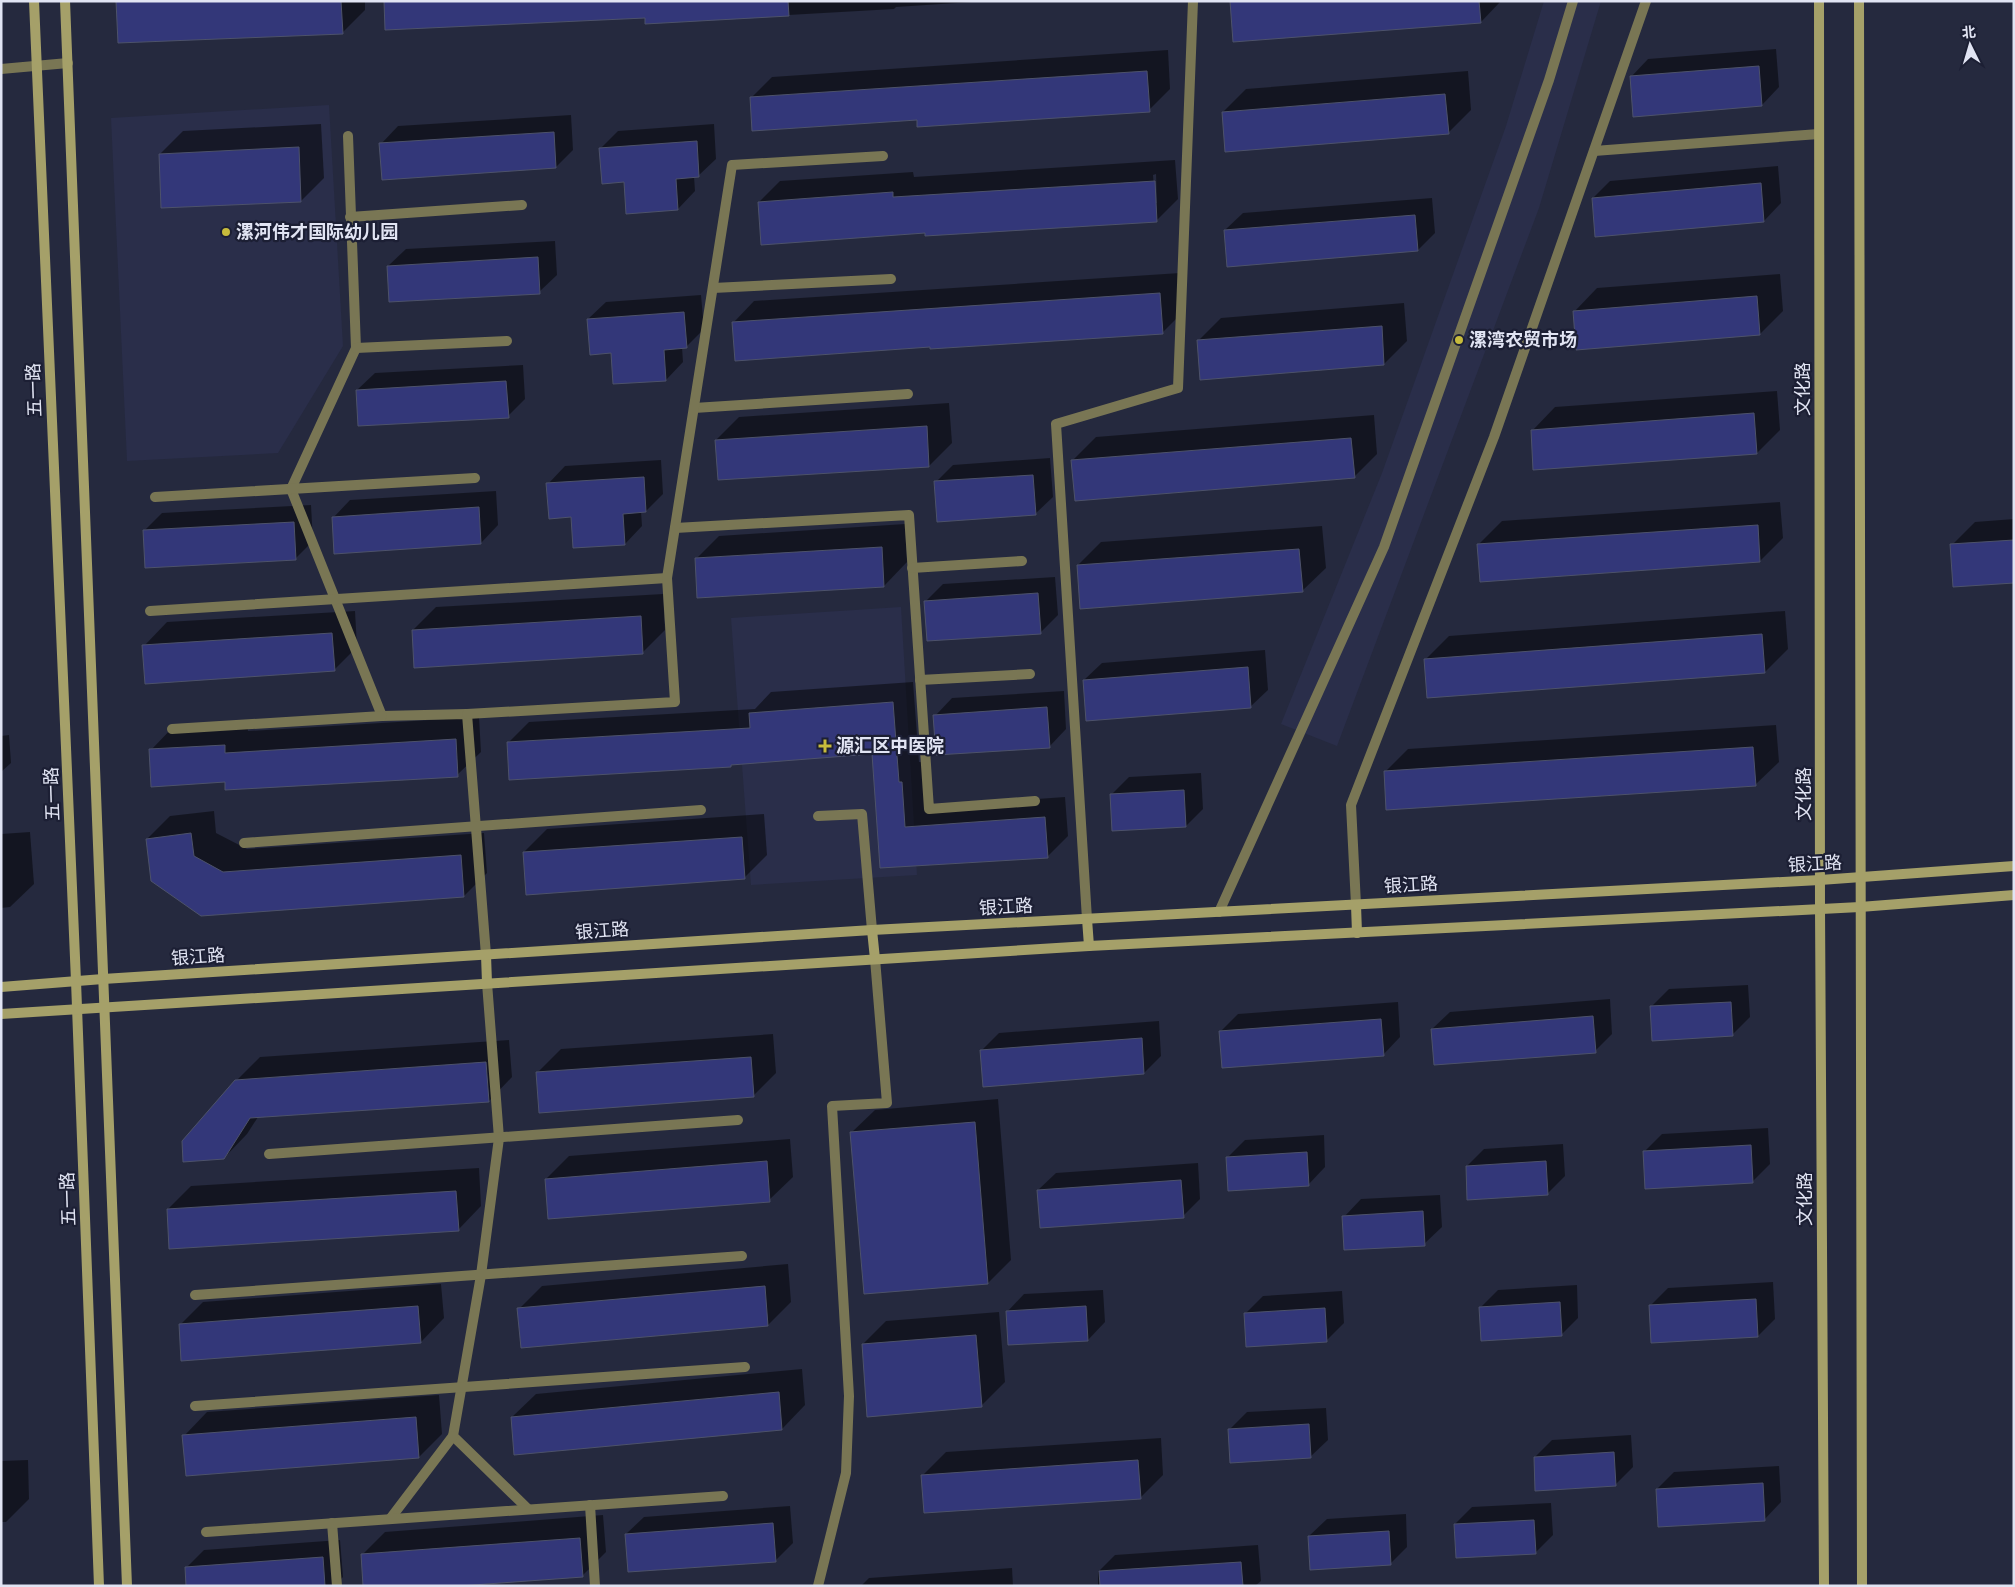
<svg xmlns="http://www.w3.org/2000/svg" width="2015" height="1587" font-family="Karla,'Noto Sans SC',sans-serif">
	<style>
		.built { fill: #2a2e4a }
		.shadow { fill: #0007; fill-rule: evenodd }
		.building { fill: #333779; stroke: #4d526a }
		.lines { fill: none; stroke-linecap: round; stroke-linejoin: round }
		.street { stroke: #797654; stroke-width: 10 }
		.secondary { stroke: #a5a069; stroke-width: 10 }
		.poi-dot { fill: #c7bb3c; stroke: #1c1f34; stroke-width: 2 }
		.labels { text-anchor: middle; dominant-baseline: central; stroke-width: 4.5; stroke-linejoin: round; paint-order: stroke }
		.poi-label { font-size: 18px; font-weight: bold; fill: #e1e4f3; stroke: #1c1f34; text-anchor: start }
		.street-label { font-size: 18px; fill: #e1e4f3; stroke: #1c1f34 }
	</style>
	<rect width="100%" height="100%" fill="#25293e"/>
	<g class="built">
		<path d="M 1544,1 L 1601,1 L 1539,208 L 1337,746 L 1281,724 L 1382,473 L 1506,126 Z"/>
		<path d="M 329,105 L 343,346 L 278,453 L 127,461 L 111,118 Z"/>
		<path d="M 901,607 L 917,875 L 751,885 L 731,618 Z"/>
	</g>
	<g class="shadow">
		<path d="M 118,1 L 365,1 L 365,10 L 342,33 Z"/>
		<path d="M 385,1 L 987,1 L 896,7 L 894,9 L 646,23 L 646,16 Z"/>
		<path d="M 1231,1 L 1501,1 L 1481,22 Z"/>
		<path d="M 1776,49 L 1779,87 L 1762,105 L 1631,77 L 1648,59 Z"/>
		<path d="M 1168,50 L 1170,89 L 1149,110 L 918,118 L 751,98 L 772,77 Z"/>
		<path d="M 1468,71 L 1471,110 L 1448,133 L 1223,112 L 1246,89 Z"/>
		<path d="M 571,115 L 573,150 L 556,167 L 381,144 L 398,126 Z"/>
		<path d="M 321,124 L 324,178 L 301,201 L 160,154 L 183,131 Z"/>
		<path d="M 714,124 L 716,159 L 698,176 L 694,176 L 695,191 L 678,209 L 625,181 L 601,148 L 618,131 Z"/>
		<path d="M 1175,160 L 1178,199 L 1157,220 L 926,232 L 759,202 L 780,181 L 913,172 L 914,177 ZM 1156,174 L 1157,203 L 1155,203 L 1153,175 Z"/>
		<path d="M 1778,166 L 1781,203 L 1764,221 L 1593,198 L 1610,181 Z"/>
		<path d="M 1432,198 L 1435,233 L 1418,250 L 1225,230 L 1243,213 Z"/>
		<path d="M 555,241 L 557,275 L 539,292 L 388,266 L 406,249 Z"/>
		<path d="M 1180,273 L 1183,312 L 1162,333 L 931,345 L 734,322 L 754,301 Z"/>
		<path d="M 1780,274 L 1783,311 L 1760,334 L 1574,312 L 1597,288 Z"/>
		<path d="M 701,295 L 704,329 L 686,347 L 682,347 L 683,362 L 666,380 L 612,352 L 588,319 L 606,302 Z"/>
		<path d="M 1404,303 L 1407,341 L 1384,364 L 1198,341 L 1221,318 Z"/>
		<path d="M 523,365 L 525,399 L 508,416 L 357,390 L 375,373 Z"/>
		<path d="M 1777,391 L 1780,430 L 1757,453 L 1532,431 L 1555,407 Z"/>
		<path d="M 949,403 L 952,443 L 929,466 L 716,440 L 739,417 Z"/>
		<path d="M 1374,415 L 1377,454 L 1354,477 L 1073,460 L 1096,437 Z"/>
		<path d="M 1050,458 L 1053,497 L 1035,514 L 936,482 L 953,465 Z"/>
		<path d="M 661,460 L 663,494 L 646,511 L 641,511 L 642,526 L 625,544 L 572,516 L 548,484 L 565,466 Z"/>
		<path d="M 496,491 L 498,525 L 481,543 L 333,518 L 350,500 Z"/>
		<path d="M 1780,502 L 1783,538 L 1760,561 L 1479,544 L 1502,521 Z"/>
		<path d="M 311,505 L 313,541 L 295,559 L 144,531 L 162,513 Z"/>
		<path d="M 2014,519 L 2014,581 L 1952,545 L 1975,522 Z"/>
		<path d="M 905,524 L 907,562 L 884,586 L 696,559 L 719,536 Z"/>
		<path d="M 1322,526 L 1326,568 L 1302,591 L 1078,565 L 1101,542 Z"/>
		<path d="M 1055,577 L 1058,615 L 1040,633 L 926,601 L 943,584 Z"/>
		<path d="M 663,594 L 665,630 L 642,653 L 413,630 L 436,607 Z"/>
		<path d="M 355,611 L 357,647 L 334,670 L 144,646 L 167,622 Z"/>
		<path d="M 1785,611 L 1788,649 L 1765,672 L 1426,659 L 1449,636 Z"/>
		<path d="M 1265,650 L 1268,690 L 1250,707 L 1084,680 L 1102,663 Z"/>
		<path d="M 913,682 L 919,762 L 922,762 L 926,807 L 1065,797 L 1068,836 L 1047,857 L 881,867 L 873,753 L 508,743 L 529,722 L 755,709 L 771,692 Z"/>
		<path d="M 1064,691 L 1066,729 L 1049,747 L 935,716 L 952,698 Z"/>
		<path d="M 479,717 L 481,752 L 457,775 L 226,781 L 151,750 L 174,726 L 247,722 L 248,731 Z"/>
		<path d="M 1776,725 L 1779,762 L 1755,785 L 1385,772 L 1408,749 Z"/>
		<path d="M 9,735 L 11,763 L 1,772 L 1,736 Z"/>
		<path d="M 1201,773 L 1203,809 L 1186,826 L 1112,794 L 1129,777 Z"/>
		<path d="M 214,811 L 216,833 L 247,849 L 484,833 L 487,873 L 464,896 L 201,915 L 147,839 L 170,816 Z"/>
		<path d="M 764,814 L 767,855 L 744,878 L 524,852 L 547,829 Z"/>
		<path d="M 30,832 L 34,884 L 10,907 L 1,908 L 1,834 Z"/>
		<path d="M 1748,985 L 1750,1017 L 1732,1035 L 1651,1007 L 1669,989 Z"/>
		<path d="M 1610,999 L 1612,1034 L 1595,1051 L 1432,1029 L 1450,1012 Z"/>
		<path d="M 1398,1002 L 1400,1037 L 1383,1055 L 1220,1032 L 1238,1014 Z"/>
		<path d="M 1159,1021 L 1161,1056 L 1144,1073 L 981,1051 L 999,1033 Z"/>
		<path d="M 773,1034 L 776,1073 L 753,1096 L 538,1072 L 561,1049 Z"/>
		<path d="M 509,1040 L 512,1077 L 489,1101 L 258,1117 L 247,1134 L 224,1158 L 236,1081 L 260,1057 Z"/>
		<path d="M 998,1099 L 1011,1260 L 988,1283 L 865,1293 L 851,1133 L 875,1110 Z"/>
		<path d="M 1768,1128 L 1770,1164 L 1752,1182 L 1645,1151 L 1662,1134 Z"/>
		<path d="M 1324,1135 L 1325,1167 L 1308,1185 L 1228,1157 L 1245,1140 Z"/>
		<path d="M 790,1139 L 793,1177 L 769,1200 L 546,1179 L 569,1156 Z"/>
		<path d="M 1563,1144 L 1565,1176 L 1547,1194 L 1467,1166 L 1484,1149 Z"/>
		<path d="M 1198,1163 L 1200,1199 L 1183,1216 L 1038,1190 L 1056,1173 Z"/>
		<path d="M 479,1168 L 481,1206 L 458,1230 L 168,1209 L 191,1186 Z"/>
		<path d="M 1440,1195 L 1442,1227 L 1424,1244 L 1344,1217 L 1361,1199 Z"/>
		<path d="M 788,1264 L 791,1302 L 768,1325 L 519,1309 L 542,1286 Z"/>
		<path d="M 1773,1282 L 1775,1319 L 1758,1336 L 1650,1306 L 1668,1288 Z"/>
		<path d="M 441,1284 L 444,1318 L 421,1342 L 180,1325 L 203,1302 Z"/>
		<path d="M 1577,1285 L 1578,1318 L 1561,1335 L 1481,1307 L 1498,1290 Z"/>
		<path d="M 1103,1290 L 1105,1322 L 1088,1340 L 1007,1312 L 1024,1294 Z"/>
		<path d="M 1342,1291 L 1344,1323 L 1326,1341 L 1246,1313 L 1263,1296 Z"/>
		<path d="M 999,1312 L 1005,1382 L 982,1405 L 863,1344 L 886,1321 Z"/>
		<path d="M 802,1369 L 805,1405 L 782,1429 L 512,1417 L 536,1394 Z"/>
		<path d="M 439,1395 L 442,1434 L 419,1457 L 184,1436 L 207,1412 Z"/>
		<path d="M 1326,1408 L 1328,1440 L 1310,1457 L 1229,1430 L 1247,1412 Z"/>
		<path d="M 1631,1435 L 1633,1467 L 1615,1485 L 1535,1457 L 1552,1440 Z"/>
		<path d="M 1161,1438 L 1163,1475 L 1140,1498 L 923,1475 L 946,1452 Z"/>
		<path d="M 28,1460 L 29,1499 L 6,1522 L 1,1522 L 1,1461 Z"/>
		<path d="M 1779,1466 L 1781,1502 L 1764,1520 L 1657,1489 L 1674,1472 Z"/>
		<path d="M 1551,1503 L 1553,1535 L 1536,1552 L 1455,1524 L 1472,1507 Z"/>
		<path d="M 790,1506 L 793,1543 L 776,1560 L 626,1534 L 644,1517 Z"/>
		<path d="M 1406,1514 L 1407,1547 L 1390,1564 L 1309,1536 L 1327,1519 Z"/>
		<path d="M 603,1515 L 606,1552 L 583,1575 L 362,1555 L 385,1532 Z"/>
		<path d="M 340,1540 L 343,1577 L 334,1586 L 188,1586 L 186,1568 L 204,1550 Z"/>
		<path d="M 1258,1545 L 1261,1581 L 1255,1586 L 1098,1586 L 1098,1572 L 1115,1555 Z"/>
		<path d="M 1012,1568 L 1013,1586 L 861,1586 L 869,1578 Z"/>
	</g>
	<g class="building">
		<path d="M 116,1 L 341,1 L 343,34 L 118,43 Z"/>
		<path d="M 384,1 L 788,1 L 789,16 L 645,24 L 645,18 L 385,30 Z"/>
		<path d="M 1230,1 L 1479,1 L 1481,23 L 1233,42 Z"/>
		<path d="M 1759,66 L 1762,106 L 1633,117 L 1630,76 Z"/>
		<path d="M 1147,71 L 1150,112 L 917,127 L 917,120 L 752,131 L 750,97 Z"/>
		<path d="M 1445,94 L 1449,134 L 1225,152 L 1222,112 Z"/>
		<path d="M 554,132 L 556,168 L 382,180 L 379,143 Z"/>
		<path d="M 697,141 L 699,177 L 676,179 L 678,210 L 626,214 L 624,182 L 602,184 L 599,148 Z"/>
		<path d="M 299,147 L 301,202 L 161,208 L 159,154 Z"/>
		<path d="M 1155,181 L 1157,222 L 925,236 L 925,233 L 761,245 L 758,202 L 893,192 L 893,197 Z"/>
		<path d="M 1761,183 L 1764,222 L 1595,237 L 1592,198 Z"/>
		<path d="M 1415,215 L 1418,251 L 1227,267 L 1224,230 Z"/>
		<path d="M 538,257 L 540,294 L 389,302 L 387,266 Z"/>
		<path d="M 1160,293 L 1163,334 L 930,349 L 930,347 L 735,361 L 732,322 Z"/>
		<path d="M 1757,296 L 1760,335 L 1576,350 L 1573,311 Z"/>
		<path d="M 684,312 L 687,348 L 664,350 L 666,381 L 613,384 L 611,353 L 590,355 L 587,319 Z"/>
		<path d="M 1382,326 L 1384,365 L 1200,380 L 1197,340 Z"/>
		<path d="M 506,381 L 509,418 L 358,426 L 356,390 Z"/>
		<path d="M 1754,413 L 1757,454 L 1533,470 L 1531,430 Z"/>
		<path d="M 927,426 L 929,467 L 718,480 L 715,440 Z"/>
		<path d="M 1351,438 L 1355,478 L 1075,501 L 1071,460 Z"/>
		<path d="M 1033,475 L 1036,515 L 937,522 L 934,481 Z"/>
		<path d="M 644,477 L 646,512 L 623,514 L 625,545 L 573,548 L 571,517 L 549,519 L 546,483 Z"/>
		<path d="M 479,507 L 481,544 L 334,554 L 332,517 Z"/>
		<path d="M 294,522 L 296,560 L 145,568 L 143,530 Z"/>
		<path d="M 1758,525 L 1760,562 L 1480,582 L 1477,544 Z"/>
		<path d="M 2014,540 L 2014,583 L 1953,587 L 1950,544 Z"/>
		<path d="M 882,547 L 884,587 L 697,598 L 695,558 Z"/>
		<path d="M 1299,549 L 1303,592 L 1080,609 L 1077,565 Z"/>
		<path d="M 1038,593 L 1041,634 L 927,641 L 924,601 Z"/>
		<path d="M 641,616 L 643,654 L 414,668 L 412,630 Z"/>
		<path d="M 332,633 L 335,671 L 145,684 L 142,645 Z"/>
		<path d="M 1762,634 L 1765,673 L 1427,698 L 1424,659 Z"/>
		<path d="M 1248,667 L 1251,708 L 1086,721 L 1083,680 Z"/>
		<path d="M 893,702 L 899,782 L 902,782 L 905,827 L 1045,817 L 1048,858 L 880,868 L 872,754 L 731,765 L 731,767 L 509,780 L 507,742 L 750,728 L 749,713 Z"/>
		<path d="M 1047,707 L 1050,748 L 936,755 L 933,715 Z"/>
		<path d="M 456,739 L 458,777 L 225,790 L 225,782 L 151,787 L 149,749 L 225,745 L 225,753 Z"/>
		<path d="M 1753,747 L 1756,786 L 1386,810 L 1384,771 Z"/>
		<path d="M 1184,790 L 1186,827 L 1112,831 L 1110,794 Z"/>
		<path d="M 191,833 L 194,856 L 223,872 L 461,855 L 464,897 L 201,916 L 151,881 L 146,839 Z"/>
		<path d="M 742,837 L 745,879 L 526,895 L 523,852 Z"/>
		<path d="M 1731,1002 L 1733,1036 L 1652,1041 L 1650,1006 Z"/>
		<path d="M 1593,1016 L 1596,1053 L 1434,1065 L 1431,1029 Z"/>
		<path d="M 1381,1019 L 1384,1056 L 1222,1068 L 1219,1031 Z"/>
		<path d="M 1142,1038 L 1144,1074 L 983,1087 L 980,1050 Z"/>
		<path d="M 751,1057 L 754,1097 L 539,1113 L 536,1072 Z"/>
		<path d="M 486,1062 L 489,1102 L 250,1118 L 224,1159 L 183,1162 L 182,1141 L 235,1080 Z"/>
		<path d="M 975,1122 L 988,1284 L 864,1294 L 850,1132 Z"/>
		<path d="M 1751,1145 L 1753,1183 L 1645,1189 L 1643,1151 Z"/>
		<path d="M 1307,1152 L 1309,1186 L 1228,1191 L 1226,1157 Z"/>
		<path d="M 767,1161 L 770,1202 L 548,1219 L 545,1179 Z"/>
		<path d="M 1546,1161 L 1548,1195 L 1467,1200 L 1466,1166 Z"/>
		<path d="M 1181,1180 L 1184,1218 L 1040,1228 L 1037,1190 Z"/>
		<path d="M 456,1191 L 459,1231 L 169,1249 L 167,1209 Z"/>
		<path d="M 1423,1211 L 1425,1246 L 1344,1250 L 1342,1216 Z"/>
		<path d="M 765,1286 L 768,1326 L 521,1348 L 517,1308 Z"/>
		<path d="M 1756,1299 L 1758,1337 L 1651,1343 L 1649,1305 Z"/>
		<path d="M 1560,1302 L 1562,1336 L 1481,1341 L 1479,1307 Z"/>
		<path d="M 418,1306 L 421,1343 L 181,1361 L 179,1324 Z"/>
		<path d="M 1086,1306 L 1088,1341 L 1008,1345 L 1006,1311 Z"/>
		<path d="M 1325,1308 L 1327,1342 L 1246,1347 L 1244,1313 Z"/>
		<path d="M 976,1335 L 982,1407 L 867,1417 L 862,1344 Z"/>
		<path d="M 779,1392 L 782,1430 L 514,1455 L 511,1417 Z"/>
		<path d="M 416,1417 L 419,1458 L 186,1476 L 182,1435 Z"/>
		<path d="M 1309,1424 L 1311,1458 L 1230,1463 L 1228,1429 Z"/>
		<path d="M 1614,1452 L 1616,1486 L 1535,1491 L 1534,1457 Z"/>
		<path d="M 1138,1460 L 1141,1499 L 924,1513 L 921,1475 Z"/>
		<path d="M 1763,1483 L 1765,1521 L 1658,1527 L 1656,1489 Z"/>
		<path d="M 1534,1520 L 1536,1554 L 1456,1558 L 1454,1524 Z"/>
		<path d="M 773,1523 L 776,1562 L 628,1572 L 625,1534 Z"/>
		<path d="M 1389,1531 L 1391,1565 L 1310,1570 L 1308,1536 Z"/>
		<path d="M 580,1538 L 583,1577 L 459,1586 L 363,1586 L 361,1554 Z"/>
		<path d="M 323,1557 L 325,1586 L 186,1586 L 185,1567 Z"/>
		<path d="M 1241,1562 L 1243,1586 L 1100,1586 L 1099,1571 Z"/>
	</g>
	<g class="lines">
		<g class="street">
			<path d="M 1,69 L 68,63"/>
			<path d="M 348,136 L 356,348 L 291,489 L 382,716 L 467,714 L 486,955"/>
			<path d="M 1594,151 L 1819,134"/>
			<path d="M 350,217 L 522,205"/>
			<path d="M 713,288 L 891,279"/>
			<path d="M 356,348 L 507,341"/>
			<path d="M 694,408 L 908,394"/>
			<path d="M 155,497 L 475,478"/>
			<path d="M 675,528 L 909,515 L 929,809 L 1035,801"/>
			<path d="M 912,568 L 1022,561"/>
			<path d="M 150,611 L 667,578"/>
			<path d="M 920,680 L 1030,674"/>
			<path d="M 467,714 L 675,702 L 667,578 L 732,165 L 883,156"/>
			<path d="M 172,729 L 382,716"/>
			<path d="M 818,816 L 862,814 L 872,930"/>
			<path d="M 244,843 L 701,810"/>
			<path d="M 1356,905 L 1351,805 L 1494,437 L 1646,1"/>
			<path d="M 1219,912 L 1384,547 L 1549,80 L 1573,1"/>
			<path d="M 1087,919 L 1056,424 L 1178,388 L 1193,1"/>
			<path d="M 487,983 L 499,1138 L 481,1275 L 453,1436 L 528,1509"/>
			<path d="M 269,1154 L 738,1120"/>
			<path d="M 195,1295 L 742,1256"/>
			<path d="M 195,1406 L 745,1367"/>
			<path d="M 590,1505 L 595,1586"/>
			<path d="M 390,1519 L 453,1436"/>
			<path d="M 332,1523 L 337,1586"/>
			<path d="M 206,1532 L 723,1496"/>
			<path d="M 818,1586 L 846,1473 L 849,1396 L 832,1106 L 887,1103 L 875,959"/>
		</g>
		<g class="secondary">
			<path d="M 34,1 L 76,981 L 99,1586"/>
			<path d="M 65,1 L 127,1586"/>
			<path d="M 1819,1 L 1820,909 L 1824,1586"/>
			<path d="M 1859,1 L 1862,1586"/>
			<path d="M 1356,905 L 1357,933"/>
			<path d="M 1087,919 L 1089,946"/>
			<path d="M 872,930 L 875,959"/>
			<path d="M 486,955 L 487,983"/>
			<path d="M 1,987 L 103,979 L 872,930 L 1820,880 L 2014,866"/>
			<path d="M 1,1014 L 1089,946 L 1860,907 L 2014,895"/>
		</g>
	</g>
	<g class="poi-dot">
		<circle cx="226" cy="232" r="5"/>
		<circle cx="1459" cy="340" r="5"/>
		<path d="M822.5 738.5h5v5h5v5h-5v5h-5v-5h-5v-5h5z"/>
	</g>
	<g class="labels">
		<g class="poi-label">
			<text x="236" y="232">漯河伟才国际幼儿园</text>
			<text x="1469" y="340">漯湾农贸市场</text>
			<text x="836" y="746">源汇区中医院</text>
		</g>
		<g class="street-label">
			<text transform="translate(1803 389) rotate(-90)">文化路</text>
			<text transform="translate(34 390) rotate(-92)">五一路</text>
			<text transform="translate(52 794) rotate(-92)">五一路</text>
			<text transform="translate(1804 794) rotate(-90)">文化路</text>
			<text transform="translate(1815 864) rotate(-3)">银江路</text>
			<text transform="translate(1411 885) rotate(-3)">银江路</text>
			<text transform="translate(1006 907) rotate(-3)">银江路</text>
			<text transform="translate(602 931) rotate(-4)">银江路</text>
			<text transform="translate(198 957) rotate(-4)">银江路</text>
			<text transform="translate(68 1199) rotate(-92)">五一路</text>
			<text transform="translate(1805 1199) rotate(-90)">文化路</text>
		</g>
	</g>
	<rect width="2015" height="1587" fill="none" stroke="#e1e4f3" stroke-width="5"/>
	<g transform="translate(1970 45) rotate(355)" stroke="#1c1f34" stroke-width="4" paint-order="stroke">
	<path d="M0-4L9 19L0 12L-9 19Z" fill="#e1e4f3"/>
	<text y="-8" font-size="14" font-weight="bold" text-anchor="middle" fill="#e1e4f3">北</text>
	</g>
</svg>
